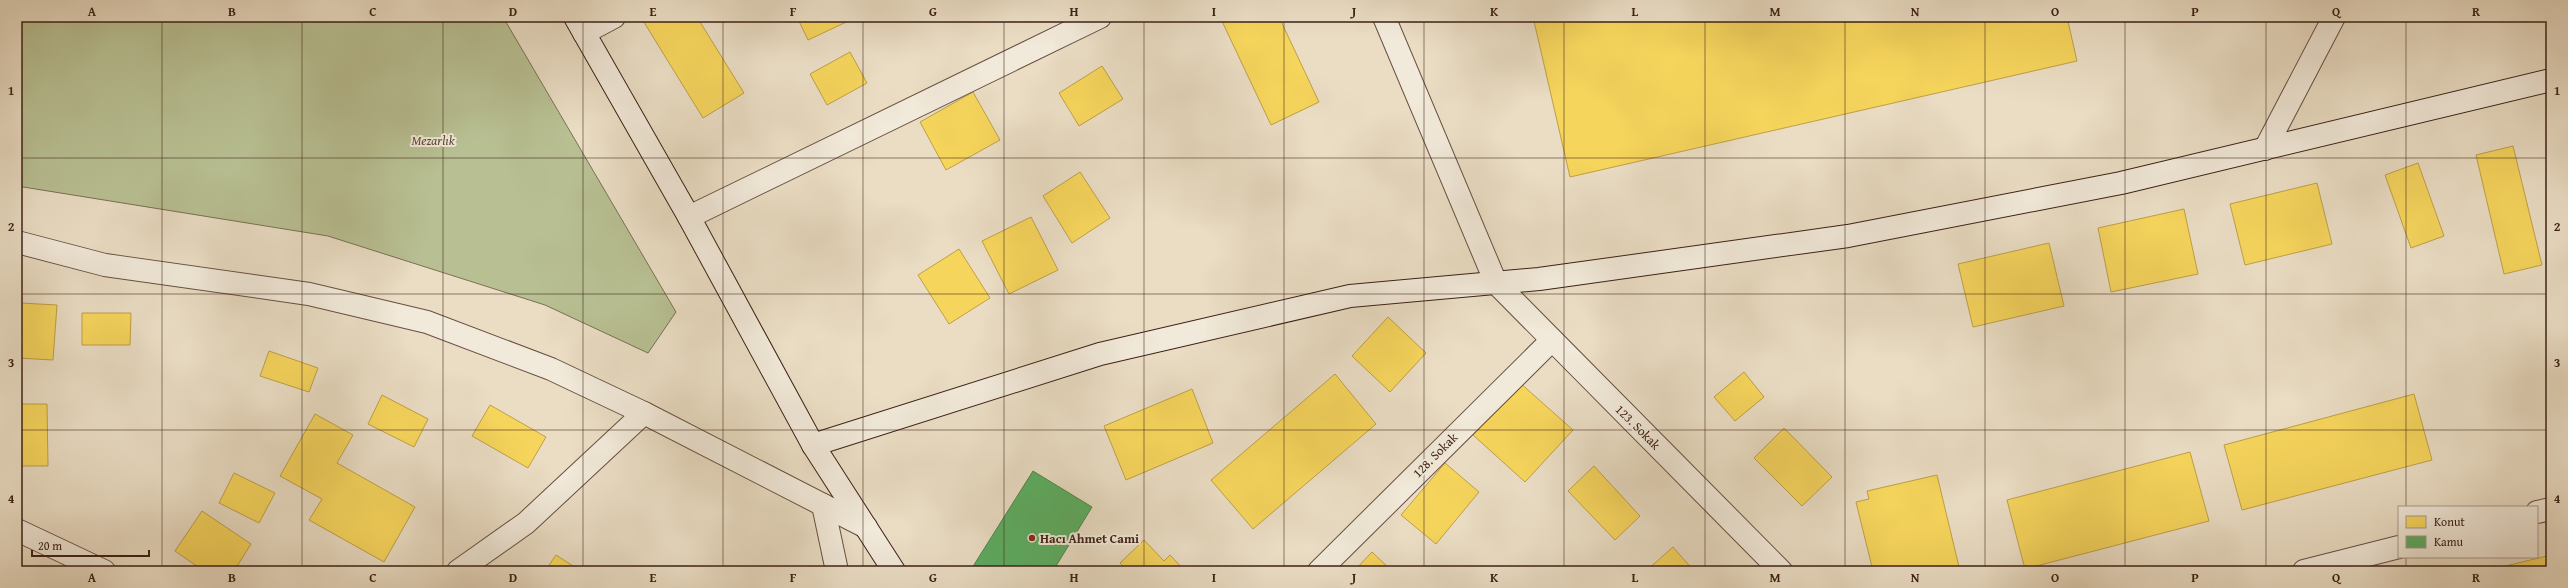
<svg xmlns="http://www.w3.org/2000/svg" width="2568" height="588" font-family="'Gentium Book Plus',serif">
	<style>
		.green { fill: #b8c093; stroke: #7a7054 }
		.homes { fill: #f6d55c; stroke: #be9f47 }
		.public { fill: #5aae61; stroke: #51834a }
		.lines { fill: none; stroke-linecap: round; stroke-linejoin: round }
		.minor-casing { stroke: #684f42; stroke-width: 24 }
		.secondary-casing { stroke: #3d2016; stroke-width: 24 }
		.minor { stroke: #f1e9d9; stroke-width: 22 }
		.secondary { stroke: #f1e9d9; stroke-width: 22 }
		.grid { fill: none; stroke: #3d2016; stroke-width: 1; stroke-opacity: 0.55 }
		.poi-dot { fill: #8f2418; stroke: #f1e9d9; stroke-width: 1.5 }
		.labels { text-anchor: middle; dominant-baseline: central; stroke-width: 4; stroke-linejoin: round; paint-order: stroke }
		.park-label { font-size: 13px; font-style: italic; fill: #5c4835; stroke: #f1e9d9 }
		.street-label { font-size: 13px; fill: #3d2016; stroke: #f1e9d9 }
		.poi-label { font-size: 13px; font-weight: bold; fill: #3d2016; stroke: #f1e9d9; text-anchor: start }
		.neatline { fill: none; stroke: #3d2016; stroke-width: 1.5 }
		.grid-label { font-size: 13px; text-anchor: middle; font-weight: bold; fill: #3d2016 }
	</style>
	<rect width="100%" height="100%" fill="#eaddc4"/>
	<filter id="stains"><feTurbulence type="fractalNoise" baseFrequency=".005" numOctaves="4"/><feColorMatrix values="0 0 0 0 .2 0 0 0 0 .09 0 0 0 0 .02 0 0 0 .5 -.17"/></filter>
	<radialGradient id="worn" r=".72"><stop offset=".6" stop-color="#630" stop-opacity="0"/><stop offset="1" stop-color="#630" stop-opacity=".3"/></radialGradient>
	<path class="green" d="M 17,17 L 503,17 L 676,312 L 648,353 L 545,305 L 328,236 L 17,186 Z"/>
	<g class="homes">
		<path d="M 645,17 L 697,17 L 744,93 L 703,118 L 642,19 Z"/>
		<path d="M 797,17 L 857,17 L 808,40 Z"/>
		<path d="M 1220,17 L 1279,17 L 1319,102 L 1271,125 Z"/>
		<path d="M 1533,17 L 2067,17 L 2077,61 L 1570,177 Z"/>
		<path d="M 850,52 L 867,83 L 827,105 L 810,74 Z"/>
		<path d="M 1102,66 L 1123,99 L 1079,126 L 1059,93 Z"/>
		<path d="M 973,92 L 1000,140 L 946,170 L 920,122 Z"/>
		<path d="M 2513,146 L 2542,265 L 2504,274 L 2476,155 Z"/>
		<path d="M 2418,163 L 2444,236 L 2411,248 L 2385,175 Z"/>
		<path d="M 1080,172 L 1110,218 L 1072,243 L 1043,196 Z"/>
		<path d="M 2317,183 L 2332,244 L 2245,265 L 2230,204 Z"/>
		<path d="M 2184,209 L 2198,274 L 2111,292 L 2098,228 Z"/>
		<path d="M 1031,217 L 1058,270 L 1009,294 L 982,241 Z"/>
		<path d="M 2049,243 L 2064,306 L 1973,327 L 1958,264 Z"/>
		<path d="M 959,249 L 990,298 L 949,324 L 918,275 Z"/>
		<path d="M 21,303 L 57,305 L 53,360 L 18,358 Z"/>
		<path d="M 82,313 L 131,313 L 130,345 L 82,345 Z"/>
		<path d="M 1388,317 L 1426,353 L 1390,392 L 1352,356 Z"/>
		<path d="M 269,351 L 318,368 L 309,392 L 260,376 Z"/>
		<path d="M 1744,372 L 1764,397 L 1735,421 L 1714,397 Z"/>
		<path d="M 1335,374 L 1376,424 L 1253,529 L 1211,480 Z"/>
		<path d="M 1519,382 L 1573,430 L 1525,482 L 1473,435 Z"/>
		<path d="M 1192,389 L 1213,443 L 1126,480 L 1104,426 Z"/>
		<path d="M 2414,394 L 2432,460 L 2242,510 L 2224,445 Z"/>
		<path d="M 382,395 L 428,419 L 414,447 L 368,424 Z"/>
		<path d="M 17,404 L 47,404 L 48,466 L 17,466 Z"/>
		<path d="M 490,405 L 546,437 L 528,468 L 472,436 Z"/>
		<path d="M 315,414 L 353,435 L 337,463 L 415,507 L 384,562 L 309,520 L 322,499 L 280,476 Z"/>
		<path d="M 1784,428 L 1832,477 L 1802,506 L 1754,458 Z"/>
		<path d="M 2190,452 L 2209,521 L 2025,569 L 2007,500 Z"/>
		<path d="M 1445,463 L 1479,492 L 1436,544 L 1401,515 Z"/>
		<path d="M 1594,466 L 1640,516 L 1615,540 L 1568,491 Z"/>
		<path d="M 234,473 L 275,493 L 259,523 L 219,503 Z"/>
		<path d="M 1937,475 L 1960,571 L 1873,571 L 1856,502 L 1869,499 L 1867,491 Z"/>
		<path d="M 202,511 L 251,544 L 234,571 L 204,571 L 175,551 Z"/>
		<path d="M 1144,540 L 1164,561 L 1170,555 L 1185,571 L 1128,571 L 1120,563 Z"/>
		<path d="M 1673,547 L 1694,571 L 1646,571 Z"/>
		<path d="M 1372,552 L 1392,571 L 1354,571 Z"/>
		<path d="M 556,555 L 581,571 L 545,571 Z"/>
		<path d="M 2551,555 L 2551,571 L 2485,571 Z"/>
	</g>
	<path class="public" d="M 1033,471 L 1092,507 L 1053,571 L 977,571 L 972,568 Z"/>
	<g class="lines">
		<g class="minor-casing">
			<g id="minor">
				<path d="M 1384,17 L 1496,283 L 1781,571"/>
				<path d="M 584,33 L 614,17"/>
				<path d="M 2265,149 L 2334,17"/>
				<path d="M 689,217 L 1100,17"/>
				<path d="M 17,242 L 105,265 L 309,294 L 427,322 L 551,369 L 644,413 L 866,527"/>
				<path d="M 823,505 L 837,571"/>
				<path d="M 2537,512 L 2551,509"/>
				<path d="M 17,530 L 104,571"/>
				<path d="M 458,571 L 526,523 L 644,413"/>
				<path d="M 1319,571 L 1552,340"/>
				<path d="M 2304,571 L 2399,547"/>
			</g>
		</g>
		<g class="secondary-casing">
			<g id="secondary">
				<path d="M 575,17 L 689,217 L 813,445 L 894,571"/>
				<path d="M 813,445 L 1100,354 L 1350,296 L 1539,279 L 1848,236 L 2121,183 L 2551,80"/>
			</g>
		</g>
		<use href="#minor" class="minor"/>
		<use href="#secondary" class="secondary"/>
	</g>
	<path class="grid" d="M 162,17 L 162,571M 302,17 L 302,571M 443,17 L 443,571M 583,17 L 583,571M 723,17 L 723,571M 863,17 L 863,571M 1004,17 L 1004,571M 1144,17 L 1144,571M 1284,17 L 1284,571M 1424,17 L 1424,571M 1564,17 L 1564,571M 1705,17 L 1705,571M 1845,17 L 1845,571M 1985,17 L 1985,571M 2125,17 L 2125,571M 2266,17 L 2266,571M 2406,17 L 2406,507M 17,158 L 2551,158M 17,294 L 2551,294M 17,430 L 2551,430M 2406,557 L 2406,571"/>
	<circle class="poi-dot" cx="1032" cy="538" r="4"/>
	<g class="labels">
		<g class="park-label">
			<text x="433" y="140">Mezarlık</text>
		</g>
		<g class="street-label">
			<text transform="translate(1638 427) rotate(45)">123. Sokak</text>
			<text transform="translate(1435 455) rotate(-45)">128. Sokak</text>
		</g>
		<g class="poi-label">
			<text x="1040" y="538">Hacı Ahmet Cami</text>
		</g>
	</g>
	<rect width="2568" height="588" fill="none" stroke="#eaddc4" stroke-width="44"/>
	<rect x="2398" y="506" width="140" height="52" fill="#f1e9d9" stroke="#a9998b"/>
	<rect x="2406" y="516" width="20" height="12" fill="#f6d55c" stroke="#a9998b"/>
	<text x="2434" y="526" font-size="12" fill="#3d2016">Konut</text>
	<rect x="2406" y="536" width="20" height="12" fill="#5aae61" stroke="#a9998b"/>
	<text x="2434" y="546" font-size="12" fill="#3d2016">Kamu</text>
	<path d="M32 550v6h117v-6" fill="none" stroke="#3d2016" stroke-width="2"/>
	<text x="38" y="550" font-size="12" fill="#3d2016" stroke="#f1e9d9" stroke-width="3" paint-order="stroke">20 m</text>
	<rect x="22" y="22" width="2524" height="544" class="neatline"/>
	<g class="grid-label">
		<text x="92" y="16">A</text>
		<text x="232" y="16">B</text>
		<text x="373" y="16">C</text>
		<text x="513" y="16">D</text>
		<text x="653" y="16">E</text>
		<text x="793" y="16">F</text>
		<text x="933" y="16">G</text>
		<text x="1074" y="16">H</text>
		<text x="1214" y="16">I</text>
		<text x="1354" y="16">J</text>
		<text x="1494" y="16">K</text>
		<text x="1635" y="16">L</text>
		<text x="1775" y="16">M</text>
		<text x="1915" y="16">N</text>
		<text x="2055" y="16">O</text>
		<text x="2195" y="16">P</text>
		<text x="2336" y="16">Q</text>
		<text x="2476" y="16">R</text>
		<text x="11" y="95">1</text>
		<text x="2557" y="95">1</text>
		<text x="11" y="231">2</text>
		<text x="2557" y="231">2</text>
		<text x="11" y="367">3</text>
		<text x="2557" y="367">3</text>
		<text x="11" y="503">4</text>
		<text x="2557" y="503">4</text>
		<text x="92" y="582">A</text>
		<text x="232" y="582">B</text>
		<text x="373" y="582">C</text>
		<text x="513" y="582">D</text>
		<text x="653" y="582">E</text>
		<text x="793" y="582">F</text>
		<text x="933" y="582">G</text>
		<text x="1074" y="582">H</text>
		<text x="1214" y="582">I</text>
		<text x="1354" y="582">J</text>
		<text x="1494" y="582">K</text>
		<text x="1635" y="582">L</text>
		<text x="1775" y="582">M</text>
		<text x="1915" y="582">N</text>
		<text x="2055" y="582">O</text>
		<text x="2195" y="582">P</text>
		<text x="2336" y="582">Q</text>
		<text x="2476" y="582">R</text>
	</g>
	<rect width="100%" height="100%" filter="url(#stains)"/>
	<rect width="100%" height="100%" fill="url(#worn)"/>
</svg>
